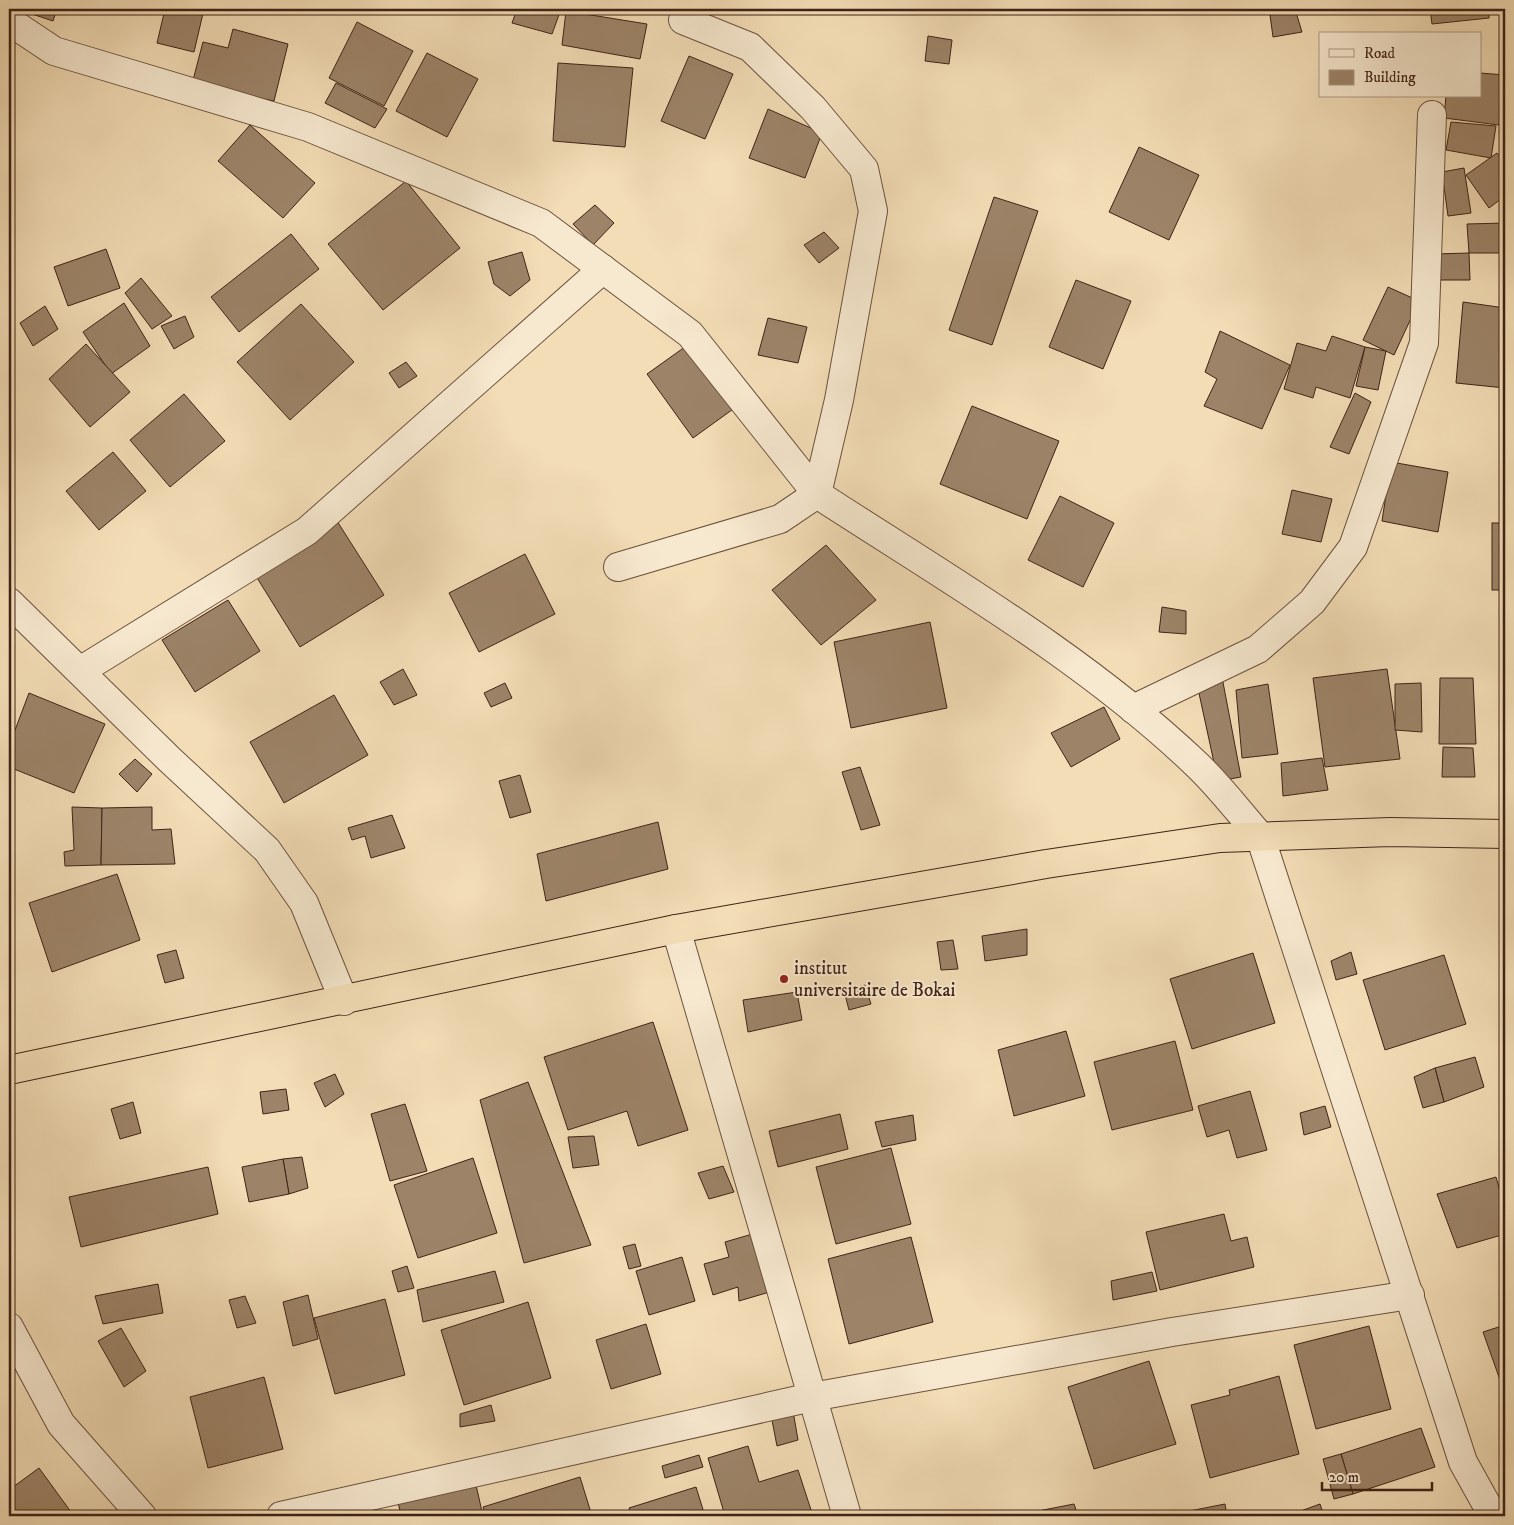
<svg xmlns="http://www.w3.org/2000/svg" width="1514" height="1525" font-family="'IM FELL DW Pica',serif">
	<style>
		.building { fill: #9d8469; stroke: #3f2316 }
		.lines { fill: none; stroke-linecap: round; stroke-linejoin: round }
		.minor-casing { stroke: #6c523e; stroke-width: 30 }
		.highway-casing { stroke: #3f2316; stroke-width: 30 }
		.minor { stroke: #f7e9d0; stroke-width: 28 }
		.highway { stroke: #f3ddb6; stroke-width: 28 }
		.poi-dot { fill: #8f2418; stroke: #f7e9d0; stroke-width: 2 }
		.labels { text-anchor: middle; dominant-baseline: central; stroke-width: 4; stroke-linejoin: round; paint-order: stroke }
		.poi-label { font-size: 19px; fill: #3f2316; stroke: #f7e9d0; text-anchor: start }
	</style>
	<rect width="100%" height="100%" fill="#f3ddb6"/>
	<filter id="stains"><feTurbulence type="fractalNoise" baseFrequency=".004" numOctaves="4"/><feColorMatrix values="0 0 0 0 .2 0 0 0 0 .09 0 0 0 0 .02 0 0 0 .5 -.17"/></filter>
	<radialGradient id="worn" r=".72"><stop offset=".6" stop-color="#630" stop-opacity="0"/><stop offset="1" stop-color="#630" stop-opacity=".3"/></radialGradient>
	<g class="building">
		<path d="M 17,9 L 57,9 L 53,21 Z"/>
		<path d="M 165,9 L 204,9 L 194,52 L 157,43 Z"/>
		<path d="M 517,9 L 548,9 L 560,12 L 552,34 L 512,23 Z"/>
		<path d="M 1290,9 L 1295,9 L 1302,32 L 1273,37 L 1270,15 Z"/>
		<path d="M 1430,9 L 1489,9 L 1489,18 L 1432,24 Z"/>
		<path d="M 566,11 L 647,24 L 640,59 L 562,45 Z"/>
		<path d="M 357,22 L 413,51 L 384,106 L 329,78 Z"/>
		<path d="M 233,29 L 288,44 L 274,101 L 192,84 L 203,42 L 228,48 Z"/>
		<path d="M 928,36 L 952,40 L 949,64 L 925,61 Z"/>
		<path d="M 427,53 L 478,79 L 447,137 L 396,111 Z"/>
		<path d="M 689,56 L 733,74 L 705,139 L 661,121 Z"/>
		<path d="M 558,63 L 633,68 L 625,147 L 553,141 Z"/>
		<path d="M 1480,73 L 1505,75 L 1505,92 L 1499,125 L 1444,118 L 1446,96 L 1480,96 Z"/>
		<path d="M 336,83 L 387,109 L 375,128 L 325,103 Z"/>
		<path d="M 768,109 L 822,133 L 805,178 L 749,158 Z"/>
		<path d="M 1451,122 L 1496,126 L 1491,158 L 1446,150 Z"/>
		<path d="M 250,125 L 315,183 L 283,218 L 218,161 Z"/>
		<path d="M 1139,147 L 1199,175 L 1169,240 L 1109,212 Z"/>
		<path d="M 1497,153 L 1505,165 L 1505,196 L 1489,208 L 1466,175 Z"/>
		<path d="M 1464,168 L 1471,213 L 1448,216 L 1442,172 Z"/>
		<path d="M 406,181 L 460,248 L 383,310 L 328,244 Z"/>
		<path d="M 994,197 L 1038,211 L 992,345 L 949,330 Z"/>
		<path d="M 595,205 L 614,223 L 593,245 L 573,224 Z"/>
		<path d="M 1505,223 L 1505,253 L 1469,253 L 1467,224 Z"/>
		<path d="M 824,232 L 839,248 L 819,263 L 804,245 Z"/>
		<path d="M 291,234 L 319,269 L 239,332 L 211,297 Z"/>
		<path d="M 106,249 L 120,288 L 68,306 L 54,267 Z"/>
		<path d="M 522,252 L 530,280 L 510,296 L 494,284 L 488,262 Z"/>
		<path d="M 1469,253 L 1470,280 L 1436,280 L 1435,254 Z"/>
		<path d="M 141,278 L 172,316 L 152,329 L 125,293 Z"/>
		<path d="M 1076,280 L 1131,301 L 1103,369 L 1049,347 Z"/>
		<path d="M 1388,287 L 1419,301 L 1394,355 L 1363,340 Z"/>
		<path d="M 1463,302 L 1505,308 L 1505,388 L 1456,383 Z"/>
		<path d="M 124,303 L 150,346 L 111,374 L 83,332 Z"/>
		<path d="M 301,304 L 354,362 L 290,420 L 237,362 Z"/>
		<path d="M 45,306 L 58,329 L 33,346 L 20,323 Z"/>
		<path d="M 185,316 L 194,337 L 174,349 L 161,326 Z"/>
		<path d="M 768,318 L 807,327 L 798,363 L 758,355 Z"/>
		<path d="M 1220,331 L 1290,365 L 1262,429 L 1204,406 L 1217,379 L 1205,372 Z"/>
		<path d="M 1332,336 L 1365,347 L 1350,398 L 1316,387 L 1313,398 L 1284,389 L 1297,343 L 1326,351 Z"/>
		<path d="M 86,344 L 130,392 L 90,427 L 49,379 Z"/>
		<path d="M 689,344 L 736,407 L 693,438 L 647,374 Z"/>
		<path d="M 1365,347 L 1386,351 L 1378,390 L 1356,386 Z"/>
		<path d="M 406,362 L 417,376 L 399,388 L 389,373 Z"/>
		<path d="M 1355,393 L 1371,402 L 1349,454 L 1330,447 Z"/>
		<path d="M 184,394 L 225,441 L 170,487 L 130,440 Z"/>
		<path d="M 972,406 L 1059,441 L 1027,519 L 940,484 Z"/>
		<path d="M 113,452 L 146,491 L 99,530 L 66,491 Z"/>
		<path d="M 1391,462 L 1448,472 L 1438,532 L 1382,521 Z"/>
		<path d="M 1292,490 L 1332,499 L 1321,542 L 1282,534 Z"/>
		<path d="M 1060,496 L 1114,523 L 1083,587 L 1028,560 Z"/>
		<path d="M 337,521 L 384,595 L 300,647 L 254,573 Z"/>
		<rect x="1492" y="523" width="13" height="67"/>
		<path d="M 826,545 L 876,600 L 821,645 L 772,590 Z"/>
		<path d="M 525,554 L 555,614 L 479,652 L 449,593 Z"/>
		<path d="M 228,600 L 260,651 L 195,692 L 162,640 Z"/>
		<path d="M 1162,607 L 1186,611 L 1186,634 L 1159,632 Z"/>
		<path d="M 930,622 L 947,708 L 851,728 L 834,642 Z"/>
		<path d="M 403,669 L 417,695 L 394,705 L 380,682 Z"/>
		<path d="M 1387,669 L 1400,759 L 1325,767 L 1313,678 Z"/>
		<path d="M 1222,677 L 1241,777 L 1218,781 L 1197,684 Z"/>
		<path d="M 1440,678 L 1473,678 L 1476,744 L 1439,744 Z"/>
		<path d="M 505,683 L 512,698 L 491,707 L 484,693 Z"/>
		<path d="M 1421,683 L 1422,732 L 1395,730 L 1395,684 Z"/>
		<path d="M 1268,684 L 1278,754 L 1242,758 L 1236,690 Z"/>
		<path d="M 29,693 L 105,724 L 74,793 L 9,767 L 9,746 Z"/>
		<path d="M 334,695 L 368,755 L 284,803 L 250,742 Z"/>
		<path d="M 1104,707 L 1120,739 L 1071,767 L 1051,733 Z"/>
		<path d="M 1443,747 L 1473,748 L 1475,777 L 1442,777 Z"/>
		<path d="M 1322,758 L 1328,790 L 1283,796 L 1281,763 Z"/>
		<path d="M 135,759 L 152,774 L 137,792 L 119,774 Z"/>
		<path d="M 860,767 L 880,825 L 861,830 L 842,772 Z"/>
		<path d="M 520,775 L 531,812 L 510,818 L 499,781 Z"/>
		<path d="M 72,807 L 102,808 L 101,865 L 65,866 L 64,852 L 74,850 Z"/>
		<path d="M 152,807 L 152,830 L 171,829 L 175,864 L 101,865 L 102,808 Z"/>
		<path d="M 392,815 L 405,848 L 371,858 L 365,836 L 352,840 L 348,828 Z"/>
		<path d="M 658,822 L 668,869 L 546,901 L 537,854 Z"/>
		<path d="M 117,874 L 140,940 L 52,972 L 29,903 Z"/>
		<path d="M 1027,929 L 1027,955 L 985,961 L 982,936 Z"/>
		<path d="M 953,940 L 958,969 L 941,970 L 937,942 Z"/>
		<path d="M 176,950 L 184,978 L 165,983 L 157,955 Z"/>
		<path d="M 1351,952 L 1357,974 L 1336,980 L 1331,961 Z"/>
		<path d="M 1253,953 L 1275,1023 L 1192,1049 L 1170,979 Z"/>
		<path d="M 1444,955 L 1466,1024 L 1385,1050 L 1363,980 Z"/>
		<path d="M 865,985 L 871,1004 L 849,1010 L 844,991 Z"/>
		<path d="M 797,992 L 802,1020 L 748,1032 L 743,1000 Z"/>
		<path d="M 653,1022 L 688,1130 L 638,1146 L 627,1111 L 568,1130 L 544,1057 Z"/>
		<path d="M 1066,1031 L 1085,1096 L 1014,1116 L 998,1050 Z"/>
		<path d="M 1175,1041 L 1193,1110 L 1112,1130 L 1094,1062 Z"/>
		<path d="M 1475,1057 L 1484,1087 L 1444,1102 L 1435,1068 Z"/>
		<path d="M 1435,1068 L 1444,1102 L 1423,1108 L 1414,1077 Z"/>
		<path d="M 335,1074 L 344,1094 L 325,1107 L 314,1083 Z"/>
		<path d="M 528,1082 L 591,1245 L 524,1263 L 480,1100 Z"/>
		<path d="M 286,1089 L 289,1110 L 263,1114 L 260,1092 Z"/>
		<path d="M 1250,1091 L 1267,1150 L 1237,1158 L 1229,1130 L 1207,1137 L 1198,1106 Z"/>
		<path d="M 133,1102 L 141,1133 L 120,1139 L 111,1109 Z"/>
		<path d="M 405,1104 L 427,1171 L 390,1181 L 371,1114 Z"/>
		<path d="M 1325,1106 L 1331,1127 L 1304,1135 L 1300,1113 Z"/>
		<path d="M 840,1114 L 848,1149 L 778,1167 L 769,1131 Z"/>
		<path d="M 913,1115 L 916,1140 L 882,1147 L 875,1122 Z"/>
		<path d="M 594,1136 L 599,1165 L 573,1168 L 568,1137 Z"/>
		<path d="M 891,1148 L 911,1224 L 836,1244 L 816,1167 Z"/>
		<path d="M 302,1157 L 308,1188 L 289,1194 L 283,1159 Z"/>
		<path d="M 473,1158 L 497,1233 L 418,1258 L 394,1185 Z"/>
		<path d="M 283,1159 L 289,1194 L 249,1202 L 242,1167 Z"/>
		<path d="M 723,1166 L 734,1192 L 709,1199 L 698,1173 Z"/>
		<path d="M 208,1167 L 218,1214 L 81,1247 L 69,1197 Z"/>
		<path d="M 1496,1177 L 1505,1209 L 1505,1234 L 1457,1248 L 1437,1194 Z"/>
		<path d="M 1224,1214 L 1231,1241 L 1247,1237 L 1254,1267 L 1160,1290 L 1146,1232 Z"/>
		<path d="M 756,1233 L 773,1291 L 739,1301 L 738,1287 L 713,1295 L 704,1264 L 729,1257 L 725,1242 Z"/>
		<path d="M 911,1237 L 933,1322 L 849,1344 L 828,1259 Z"/>
		<path d="M 635,1244 L 641,1266 L 629,1269 L 623,1247 Z"/>
		<path d="M 682,1257 L 695,1301 L 649,1315 L 636,1271 Z"/>
		<path d="M 407,1266 L 414,1288 L 398,1292 L 392,1271 Z"/>
		<path d="M 495,1271 L 504,1302 L 423,1322 L 417,1290 Z"/>
		<path d="M 1152,1272 L 1157,1291 L 1113,1300 L 1111,1281 Z"/>
		<path d="M 158,1284 L 163,1313 L 103,1324 L 95,1296 Z"/>
		<path d="M 308,1295 L 318,1339 L 293,1346 L 283,1302 Z"/>
		<path d="M 245,1296 L 256,1323 L 237,1328 L 229,1300 Z"/>
		<path d="M 385,1299 L 405,1375 L 335,1394 L 314,1318 Z"/>
		<path d="M 528,1302 L 551,1378 L 464,1405 L 441,1330 Z"/>
		<path d="M 646,1324 L 661,1374 L 611,1389 L 596,1340 Z"/>
		<path d="M 1505,1325 L 1505,1394 L 1483,1332 Z"/>
		<path d="M 1369,1326 L 1391,1409 L 1316,1429 L 1294,1345 Z"/>
		<path d="M 121,1328 L 146,1371 L 124,1387 L 98,1341 Z"/>
		<path d="M 1149,1361 L 1176,1444 L 1094,1469 L 1068,1387 Z"/>
		<path d="M 1279,1376 L 1299,1454 L 1210,1478 L 1191,1405 L 1230,1395 L 1229,1390 Z"/>
		<path d="M 264,1377 L 283,1449 L 208,1468 L 190,1397 Z"/>
		<path d="M 491,1405 L 495,1421 L 460,1427 L 460,1414 Z"/>
		<path d="M 793,1411 L 798,1440 L 777,1446 L 771,1415 Z"/>
		<path d="M 1421,1428 L 1435,1467 L 1353,1494 L 1341,1454 Z"/>
		<path d="M 748,1446 L 759,1482 L 798,1470 L 813,1516 L 725,1516 L 708,1458 Z"/>
		<path d="M 1341,1454 L 1353,1494 L 1334,1499 L 1323,1459 Z"/>
		<path d="M 699,1455 L 703,1467 L 665,1478 L 662,1466 Z"/>
		<path d="M 39,1468 L 74,1516 L 9,1516 L 9,1490 Z"/>
		<path d="M 474,1476 L 483,1516 L 401,1516 L 396,1493 Z"/>
		<path d="M 580,1477 L 592,1516 L 486,1516 L 483,1507 Z"/>
		<path d="M 696,1487 L 705,1516 L 631,1516 L 629,1508 Z"/>
		<path d="M 1074,1504 L 1078,1516 L 1034,1516 L 1033,1512 Z"/>
		<path d="M 1225,1504 L 1227,1516 L 1164,1516 Z"/>
		<path d="M 1320,1504 L 1324,1516 L 1287,1516 Z"/>
	</g>
	<g class="lines">
		<g class="minor-casing">
			<g id="minor">
				<path d="M 683,20 L 750,47 L 813,108 L 864,169 L 873,211 L 839,400 L 817,494 C 946,578 1082,656 1194,762 C 1218,784 1238,811 1260,836 L 1463,1462 L 1493,1516"/>
				<path d="M 9,21 L 54,51 L 308,127 L 541,223 L 690,334 L 817,494 L 780,519 L 618,567"/>
				<path d="M 9,602 L 169,759 L 267,850 L 304,903 L 344,1001"/>
				<path d="M 80,671 L 307,531 L 603,269"/>
				<path d="M 1133,709 L 1258,649 L 1312,602 L 1353,547 L 1424,343 L 1432,115"/>
				<path d="M 676,929 L 847,1516"/>
				<path d="M 9,1327 L 61,1424 L 142,1516"/>
				<path d="M 281,1516 L 812,1397 L 1172,1332 L 1410,1295"/>
			</g>
		</g>
		<g class="highway-casing">
			<path id="highway" d="M 9,1070 L 676,929 L 1046,864 L 1220,838 L 1390,832 L 1505,834"/>
		</g>
		<use href="#minor" class="minor"/>
		<use href="#highway" class="highway"/>
	</g>
	<circle class="poi-dot" cx="784" cy="979" r="5"/>
	<g class="labels">
		<g class="poi-label">
			<text x="794" y="968">institut<tspan x="794" dy="22">universitaire de Bokai</tspan></text>
		</g>
	</g>
	<rect width="1514" height="1525" fill="none" stroke="#f3ddb6" stroke-width="30"/>
	<rect x="10" y="10" width="1494" height="1505" fill="none" stroke="#3f2316" stroke-width="2.5"/>
	<rect x="15" y="15" width="1484" height="1495" fill="none" stroke="#3f2316"/>
	<rect x="1319" y="32" width="162" height="65" fill="#f7e9d0" stroke="#ad9a86"/>
	<rect x="1329" y="49" width="25" height="8" fill="#f7e9d0" stroke="#ad9a86"/>
	<text x="1364" y="58" font-size="15" fill="#3f2316">Road</text>
	<rect x="1329" y="70" width="25" height="15" fill="#9d8469" stroke="#ad9a86"/>
	<text x="1364" y="82" font-size="15" fill="#3f2316">Building</text>
	<path d="M1322 1482v8h110v-8" fill="none" stroke="#3f2316" stroke-width="2.5"/>
	<text x="1329" y="1482" font-size="15" fill="#3f2316" stroke="#f7e9d0" stroke-width="4" paint-order="stroke">20 m</text>
	<rect width="100%" height="100%" filter="url(#stains)"/>
	<rect width="100%" height="100%" fill="url(#worn)"/>
</svg>
